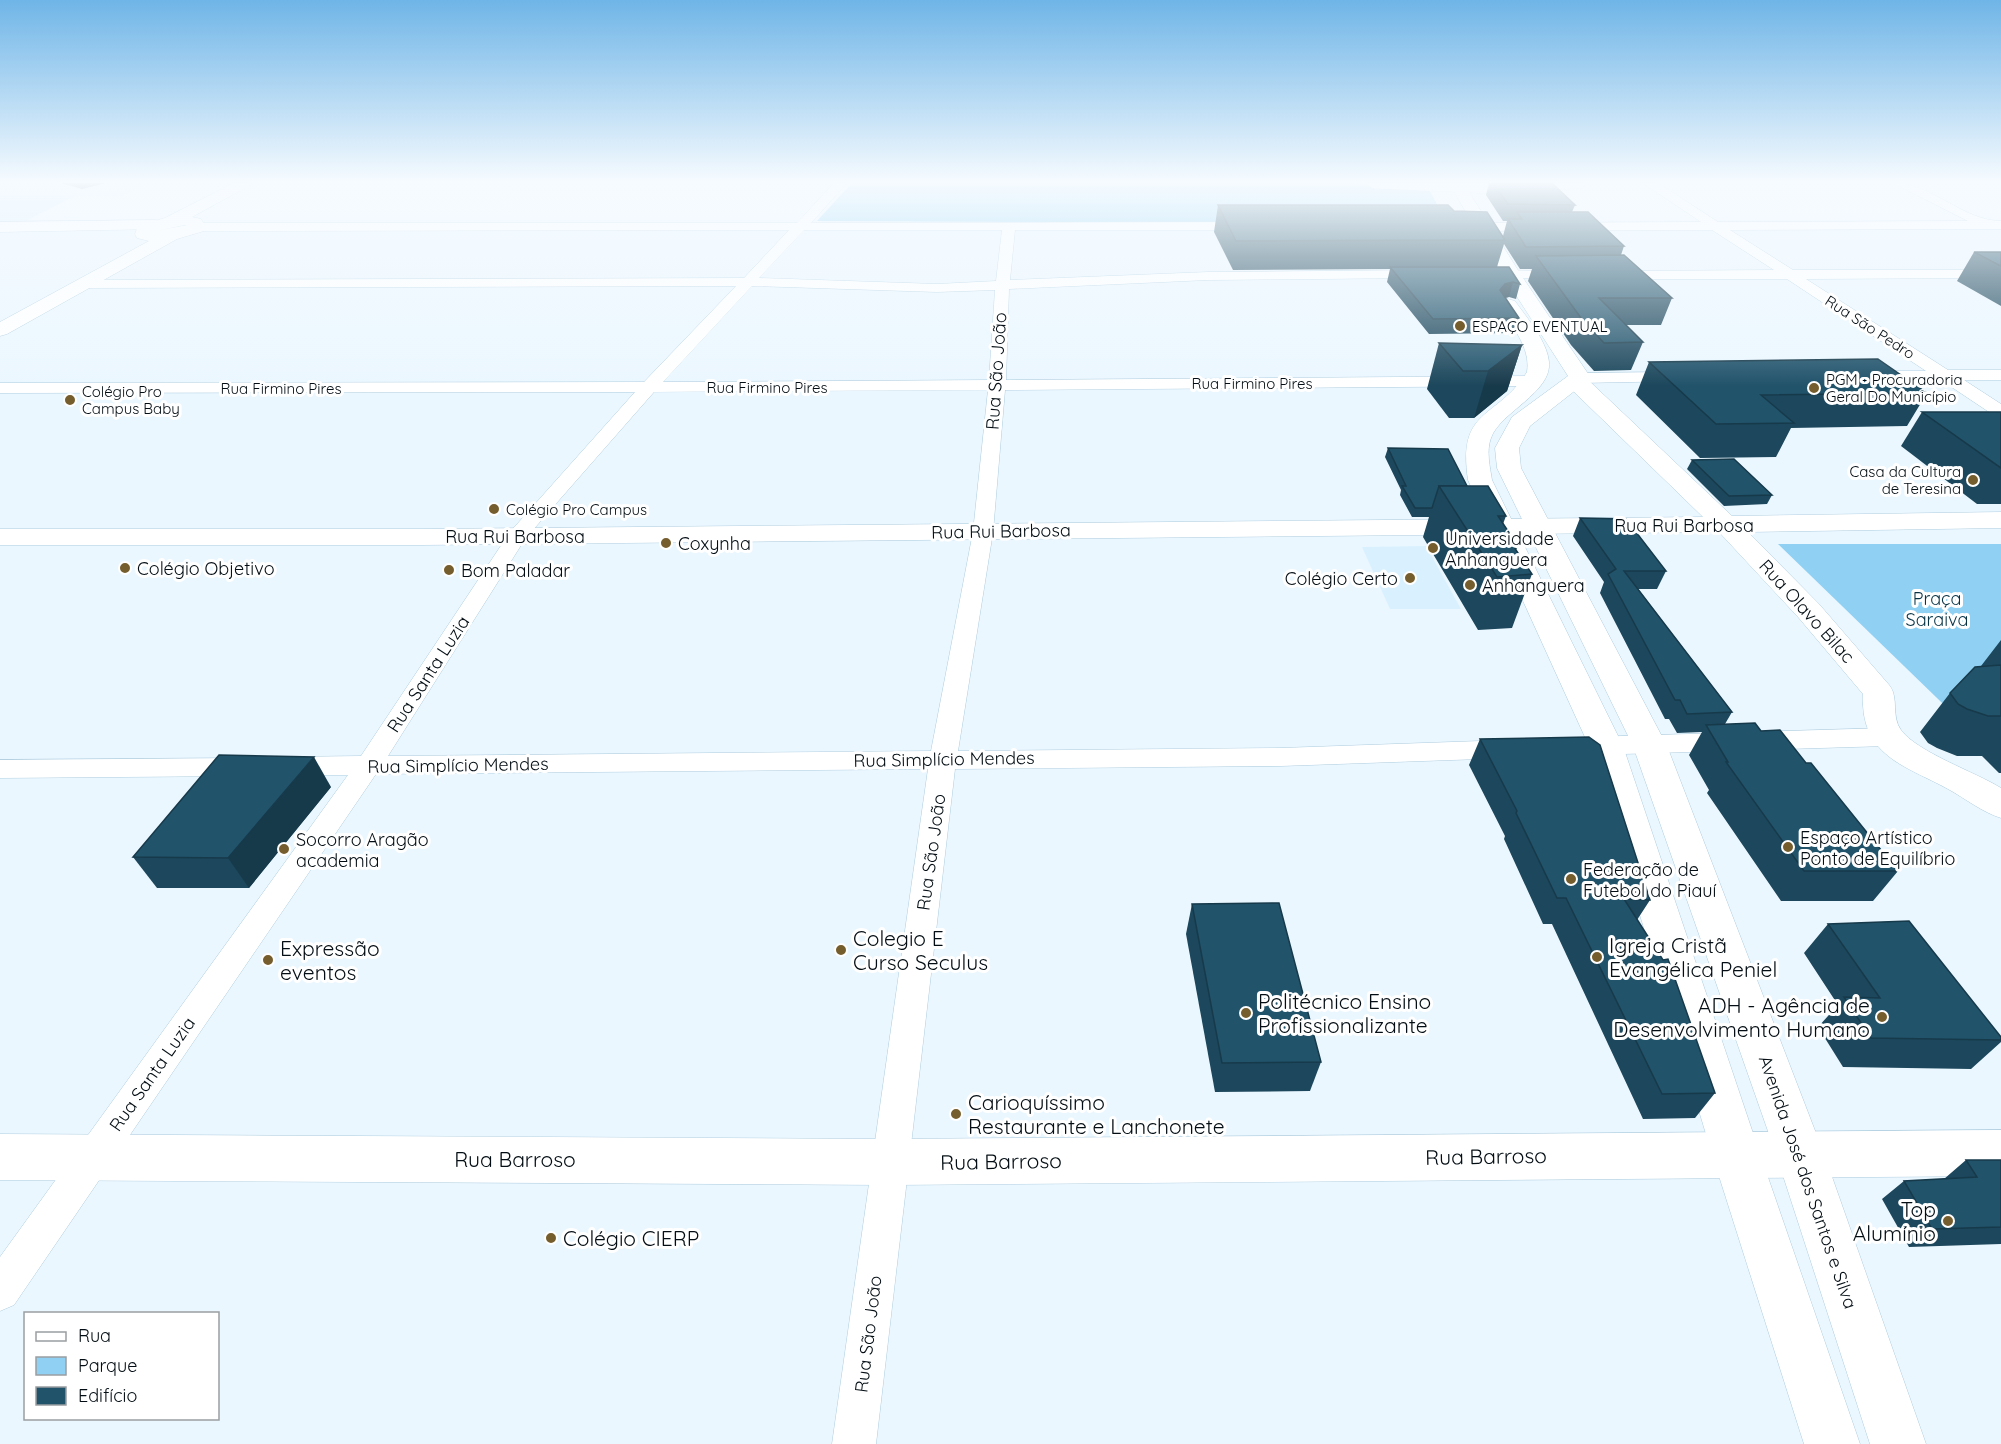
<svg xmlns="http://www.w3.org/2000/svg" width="2001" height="1444" font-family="Quicksand,sans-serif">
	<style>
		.built { fill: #d9f1ff }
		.green { fill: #90d0f3 }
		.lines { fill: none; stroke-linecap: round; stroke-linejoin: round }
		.minor-casing { stroke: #aecddf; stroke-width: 1 }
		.tertiary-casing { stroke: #aecddf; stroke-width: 1 }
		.secondary-casing { stroke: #aecddf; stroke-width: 1 }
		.primary-casing { stroke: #aecddf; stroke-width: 1 }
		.minor { fill: #fff; fill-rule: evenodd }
		.tertiary { fill: #fff; fill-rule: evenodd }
		.secondary { fill: #fff; fill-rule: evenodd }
		.primary { fill: #fff; fill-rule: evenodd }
		.wall { fill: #1c475c }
		.shaded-wall { fill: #173a4b }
		.building { fill: #21536b; stroke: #173a4b; stroke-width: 1.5 }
		.poi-dot { fill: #755d2d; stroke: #fff; stroke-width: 2 }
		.labels { text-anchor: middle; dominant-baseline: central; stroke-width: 6; stroke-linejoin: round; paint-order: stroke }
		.far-poi-label { font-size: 15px; fill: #030d13; stroke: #fff; text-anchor: start }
		.far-street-label { font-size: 15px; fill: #030d13; stroke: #fff }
		.street-label { font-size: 18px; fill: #030d13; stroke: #fff }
		.poi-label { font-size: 18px; fill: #030d13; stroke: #fff; text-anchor: start }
		.park-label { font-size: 18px; fill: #073346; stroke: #fff }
		.near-poi-label { font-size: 21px; fill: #030d13; stroke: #fff; text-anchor: start }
		.near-street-label { font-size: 21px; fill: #030d13; stroke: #fff }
	</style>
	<rect width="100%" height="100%" fill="#ebf7ff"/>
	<g class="built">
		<path d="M 0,183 L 150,183 L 123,196 L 75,196 L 25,221 L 0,222 Z"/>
		<path d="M 1426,546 L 1461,609 L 1390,609 L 1362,547 Z"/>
	</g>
	<g class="green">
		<path d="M 852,183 L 1354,183 L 1428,188 L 1448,224 L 817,221 Z"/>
		<path d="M 1778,544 L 2001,544 L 2001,760 Z"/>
	</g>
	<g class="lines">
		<g class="minor-casing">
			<g id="minor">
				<path d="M 834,183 L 847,183 L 811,223 L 1250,222 L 1256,226 L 1250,230 L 1015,230 L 1010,280 L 1208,272 L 1422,270 L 1429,274 L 1422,278 L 1208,280 L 1009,289 L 1006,380 L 1533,376 L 1541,381 L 1533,386 L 1005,390 L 993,532 L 958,751 L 1281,748 L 1509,740 L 1518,743 L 1522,749 L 1518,755 L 1509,758 L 1281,766 L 955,769 L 876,1444 L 832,1444 L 928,769 L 376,774 L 14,1305 L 0,1311 L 0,1257 L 348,775 L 285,775 L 276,773 L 272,766 L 276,759 L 285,757 L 361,756 L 510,532 L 635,392 L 0,393 L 0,383 L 644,382 L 736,286 L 85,288 L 78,284 L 85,280 L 744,278 L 789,230 L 198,231 L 192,227 L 198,223 L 797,223 ZM 804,230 L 1002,230 L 996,281 L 937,284 L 759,278 ZM 752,286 L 937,292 L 995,290 L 989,380 L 663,382 ZM 988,390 L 973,532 L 931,751 L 388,756 L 525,539 L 654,392 Z"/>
				<path d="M 1643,183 L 1658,183 L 1718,222 L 1968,221 L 1893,183 C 1932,183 1963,221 2001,221 L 2001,229 L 1730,230 L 1793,270 L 2001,270 L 2001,278 L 1806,279 L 1948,370 L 2001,370 L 2001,380 L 1964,380 L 2001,404 L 2001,417 L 1995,416 L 1941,380 L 1863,380 L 1861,376 L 1863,372 L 1869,371 L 1926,371 L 1787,279 L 1611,279 L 1604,275 L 1611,271 L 1774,270 L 1712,230 L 1464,231 L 1458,227 L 1464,223 L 1701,222 Z"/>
				<path d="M 1485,270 L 1563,271 L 1570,275 L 1563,279 L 1480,277 L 1478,274 Z"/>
				<path d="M 1677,372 L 1685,377 L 1683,381 L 1580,383 L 1572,378 L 1580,373 Z"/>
				<path d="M 1887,728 L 1896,731 L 1900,737 L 1896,743 L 1887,746 L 1590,755 L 1581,752 L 1577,746 L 1581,740 L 1590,737 Z"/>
				<path d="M 243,758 L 252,760 L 256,767 L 252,774 L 243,776 L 0,778 L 0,760 Z"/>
			</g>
		</g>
		<g class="tertiary-casing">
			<g id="tertiary">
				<path d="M 1577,375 L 1585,377 L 1732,516 L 2001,512 L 2001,528 L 1748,532 L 1819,604 L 1890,686 C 1899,699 1891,716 1901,730 C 1917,752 1975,772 2001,788 L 2001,818 C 1982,812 1966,799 1948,789 C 1904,765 1860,756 1863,694 L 1798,617 L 1719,532 L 422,545 L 0,545 L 0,529 L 422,529 L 1703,517 L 1569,387 L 1566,382 L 1569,377 Z"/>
				<path d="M 2001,1130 L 2001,1176 L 890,1185 L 0,1180 L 0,1134 L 890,1139 Z"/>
			</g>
		</g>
		<g class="secondary-casing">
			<g id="secondary">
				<path d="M 1433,183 L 1464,184 L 1521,275 L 1591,378 L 1530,426 L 1519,448 L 1521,468 L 1667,746 L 1824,1154 L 1926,1444 L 1870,1444 L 1776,1154 L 1633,746 L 1497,468 L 1495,448 L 1512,417 L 1568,376 L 1503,275 L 1453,190 L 1435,186 Z"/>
				<path d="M 155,220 L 161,221 L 163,225 L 161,229 L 0,232 L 0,222 Z"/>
				<path d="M 1508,299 L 1515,301 C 1527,318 1547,341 1549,362 C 1552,393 1500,412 1491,438 C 1486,451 1490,467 1492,480 L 1623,746 L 1760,1154 L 1860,1444 L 1804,1444 L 1712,1154 L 1589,746 L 1468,480 C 1457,407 1497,420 1527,372 C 1531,347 1511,325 1498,305 L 1501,301 Z"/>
			</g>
		</g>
		<g class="primary-casing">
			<g id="primary">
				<path d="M 234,183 L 254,183 L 192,217 L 201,219 L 206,227 L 204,231 L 177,239 L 7,334 L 0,336 L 0,322 L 149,241 L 137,238 L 135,234 L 138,226 L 165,218 ZM 185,225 L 187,225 L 156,231 Z"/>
				<path d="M 1366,183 L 1589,183 L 1582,188 L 1481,193 L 1373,188 Z"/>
			</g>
		</g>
		<use href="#minor" class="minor"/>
		<use href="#tertiary" class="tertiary"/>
		<use href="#secondary" class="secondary"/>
		<use href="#primary" class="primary"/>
	</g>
	<g class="wall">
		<path d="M 61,183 L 105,183 L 82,189 Z"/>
		<path d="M 1489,183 L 1552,183 L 1575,205 L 1572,212 L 1624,246 L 1621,255 L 1672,298 L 1661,325 L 1625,325 L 1643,342 L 1631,370 L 1594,371 L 1571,345 L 1528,281 L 1532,269 L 1520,269 L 1504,244 L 1497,267 L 1520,284 L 1516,299 L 1509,297 L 1505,298 L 1519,318 L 1514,333 L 1429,334 L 1387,282 L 1390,269 L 1233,270 L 1214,232 L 1218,205 L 1454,211 L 1503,236 L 1507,221 L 1503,221 L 1486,195 Z"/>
		<path d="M 1974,252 L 2001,252 L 2001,306 L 1957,281 Z"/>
		<path d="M 1439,343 L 1522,345 L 1507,391 L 1474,418 L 1449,418 L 1427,389 Z"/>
		<path d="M 1649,362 L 1927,393 L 1907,426 L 1791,428 L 1776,457 L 1700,458 L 1636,395 Z"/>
		<path d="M 1922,412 L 2001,412 L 2001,504 L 1977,504 L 1901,446 Z"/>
		<path d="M 1388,448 L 1467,486 L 1506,516 L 1503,524 L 1518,546 L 1516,550 L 1532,574 L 1512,628 L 1478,630 L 1423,537 L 1429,517 L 1412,517 L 1400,495 L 1401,490 L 1385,457 Z"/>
		<path d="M 1692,460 L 1772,495 L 1767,504 L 1724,506 L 1687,469 Z"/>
		<path d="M 1580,518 L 1666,571 L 1657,589 L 1638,589 L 1732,712 L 1725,724 L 1761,731 L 1806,763 L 1898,871 L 1873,901 L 1781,901 L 1707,793 L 1709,790 L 1689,755 L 1702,732 L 1677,733 L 1669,719 L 1665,719 L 1600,593 L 1604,582 L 1573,536 Z"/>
		<path d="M 2001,640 L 2001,773 L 1999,773 L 1982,756 L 1957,756 L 1937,748 L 1928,743 L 1920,732 L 1950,693 L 1981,666 Z"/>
		<path d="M 1480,739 L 1650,900 L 1637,920 L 1715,1093 L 1695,1118 L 1643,1119 L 1552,924 L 1543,924 L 1504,839 L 1505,836 L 1469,765 Z"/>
		<path d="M 331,787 L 249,888 L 157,888 L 133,857 Z"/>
		<path d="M 1192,904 L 1321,1062 L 1310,1091 L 1215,1092 L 1186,934 Z"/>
		<path d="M 1828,924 L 2001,1037 L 2001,1042 L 1971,1069 L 1843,1067 L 1818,1027 L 1838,1005 L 1804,953 Z"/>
		<path d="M 1966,1160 L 2001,1160 L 2001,1244 L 1909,1247 L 1882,1199 L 1904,1181 L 1944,1179 Z"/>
	</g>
	<g class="shaded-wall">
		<path d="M 79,183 L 105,183 L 82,189 Z"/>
		<path d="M 1513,282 L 1509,297 L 1500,299 L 1500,290 L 1505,284 Z"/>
		<path d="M 1522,345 L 1507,391 L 1474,418 L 1488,371 Z"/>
		<path d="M 314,757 L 331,787 L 249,888 L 228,858 Z"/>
	</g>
	<g class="building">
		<path d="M 1493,183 L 1552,183 L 1575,205 L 1508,204 Z"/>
		<path d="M 1218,205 L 1448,205 L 1454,211 L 1487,212 L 1505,240 L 1236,241 Z"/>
		<path d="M 1517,212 L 1588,212 L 1624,246 L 1526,247 L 1508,219 L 1522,219 Z"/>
		<path d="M 1974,252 L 2001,252 L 2001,266 Z"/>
		<path d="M 1624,255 L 1672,298 L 1599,298 L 1643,342 L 1604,343 L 1581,318 L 1536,256 Z"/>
		<path d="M 1390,267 L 1509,267 L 1520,284 L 1513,282 L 1505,284 L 1500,290 L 1519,318 L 1433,319 Z"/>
		<path d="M 1439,343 L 1522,345 L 1488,371 L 1463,371 Z"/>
		<path d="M 1878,359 L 1927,393 L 1761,395 L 1794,423 L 1716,424 L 1649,362 Z"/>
		<path d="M 1922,412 L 2001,412 L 2001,468 Z"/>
		<path d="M 1388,448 L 1448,449 L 1467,486 L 1439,486 L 1432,508 L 1415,508 L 1402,486 L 1406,486 Z"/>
		<path d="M 1734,459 L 1772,495 L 1729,496 L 1692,460 Z"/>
		<path d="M 1439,486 L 1488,486 L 1506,516 L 1498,516 L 1518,546 L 1514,547 L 1532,574 L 1497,577 Z"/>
		<path d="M 1580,518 L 1626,519 L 1666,571 L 1624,571 L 1732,712 L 1687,714 L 1680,700 L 1675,700 L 1608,574 L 1616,569 Z"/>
		<path d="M 2001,665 L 2001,716 L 1988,716 L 1967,709 L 1958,704 L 1950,693 L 1975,667 Z"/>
		<path d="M 1755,723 L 1761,731 L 1780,730 L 1806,763 L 1811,763 L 1898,871 L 1804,871 L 1726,762 L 1728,762 L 1706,725 Z"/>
		<path d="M 1589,737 L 1600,745 L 1650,900 L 1624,899 L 1663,960 L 1668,959 L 1715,1093 L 1662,1094 L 1566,898 L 1557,898 L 1516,813 L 1517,811 L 1480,739 Z"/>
		<path d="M 219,755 L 314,757 L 228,858 L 133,857 Z"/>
		<path d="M 1279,903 L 1321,1062 L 1222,1063 L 1192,904 Z"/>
		<path d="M 1909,921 L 2001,1037 L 2001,1040 L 1871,1038 L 1844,997 L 1880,998 L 1828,924 Z"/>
		<path d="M 1966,1160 L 2001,1160 L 2001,1227 L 1932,1229 L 1904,1181 L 1977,1177 Z"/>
	</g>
	<linearGradient id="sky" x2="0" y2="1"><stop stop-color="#6fb5e7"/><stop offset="0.47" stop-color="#f6fbff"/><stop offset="1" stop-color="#f6fbff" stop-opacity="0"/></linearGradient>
	<rect width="2001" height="386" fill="url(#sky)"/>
	<g class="poi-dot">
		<circle cx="1460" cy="326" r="6"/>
		<circle cx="1814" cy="388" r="6"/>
		<circle cx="70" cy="400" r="6"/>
		<circle cx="1973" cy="480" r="6"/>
		<circle cx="494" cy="509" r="6"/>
		<circle cx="666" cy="543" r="6"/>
		<circle cx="1433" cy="548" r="6"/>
		<circle cx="125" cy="568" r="6"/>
		<circle cx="449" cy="570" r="6"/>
		<circle cx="1410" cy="578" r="6"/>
		<circle cx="1470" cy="585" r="6"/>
		<circle cx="1788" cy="847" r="6"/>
		<circle cx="284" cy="849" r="6"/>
		<circle cx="1571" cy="879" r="6"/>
		<circle cx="841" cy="950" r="6"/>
		<circle cx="1597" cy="957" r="6"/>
		<circle cx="268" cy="960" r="6"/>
		<circle cx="1246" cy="1013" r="6"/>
		<circle cx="1882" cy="1017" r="6"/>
		<circle cx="956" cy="1114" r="6"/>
		<circle cx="1948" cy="1221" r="6"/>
		<circle cx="551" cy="1238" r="6"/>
	</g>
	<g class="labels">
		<g class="far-poi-label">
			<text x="1472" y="326">ESPAÇO EVENTUAL</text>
			<text x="1826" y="379">PGM - Procuradoria<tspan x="1826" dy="17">Geral Do Município</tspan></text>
			<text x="82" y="391">Colégio Pro<tspan x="82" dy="17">Campus Baby</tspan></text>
			<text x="1961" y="471" text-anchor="end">Casa da Cultura<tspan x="1961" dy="17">de Teresina</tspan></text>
			<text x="506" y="509">Colégio Pro Campus</text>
		</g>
		<g class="far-street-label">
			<text transform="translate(1870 327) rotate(33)">Rua São Pedro</text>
			<text x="1252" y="383">Rua Firmino Pires</text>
			<text x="767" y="387">Rua Firmino Pires</text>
			<text x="281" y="388">Rua Firmino Pires</text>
		</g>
		<g class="street-label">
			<text transform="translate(996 371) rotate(-86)">Rua São João</text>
			<text x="1684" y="525">Rua Rui Barbosa</text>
			<text transform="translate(1001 531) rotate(-1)">Rua Rui Barbosa</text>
			<text x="515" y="536">Rua Rui Barbosa</text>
			<text transform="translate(1807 611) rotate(48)">Rua Olavo Bilac</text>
			<text transform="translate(428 674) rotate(-57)">Rua Santa Luzia</text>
			<text transform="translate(944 759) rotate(-1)">Rua Simplício Mendes</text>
			<text transform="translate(458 765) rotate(-1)">Rua Simplício Mendes</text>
			<text transform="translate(931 852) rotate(-82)">Rua São João</text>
			<text transform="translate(152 1074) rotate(-55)">Rua Santa Luzia</text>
			<text transform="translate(1808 1182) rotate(71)">Avenida José dos Santos e Silva</text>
			<text transform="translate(868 1334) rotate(-83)">Rua São João</text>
		</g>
		<g class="poi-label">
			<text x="1445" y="538">Universidade<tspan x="1445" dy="21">Anhanguera</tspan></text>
			<text x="678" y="543">Coxynha</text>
			<text x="137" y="568">Colégio Objetivo</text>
			<text x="461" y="570">Bom Paladar</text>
			<text x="1398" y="578" text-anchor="end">Colégio Certo</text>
			<text x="1482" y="585">Anhanguera</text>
			<text x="1800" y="837">Espaço Artístico<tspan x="1800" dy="21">Ponto de Equilíbrio</tspan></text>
			<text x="296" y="839">Socorro Aragão<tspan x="296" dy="21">academia</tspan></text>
			<text x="1583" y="869">Federação de<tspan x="1583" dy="21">Futebol do Piauí</tspan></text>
		</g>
		<g class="park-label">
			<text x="1937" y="598">Praça<tspan x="1937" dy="21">Saraiva</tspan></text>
		</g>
		<g class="near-poi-label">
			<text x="853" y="938">Colegio E<tspan x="853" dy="24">Curso Seculus</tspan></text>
			<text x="1609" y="945">Igreja Cristã<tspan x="1609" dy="24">Evangélica Peniel</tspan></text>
			<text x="280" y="948">Expressão<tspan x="280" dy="24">eventos</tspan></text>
			<text x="1258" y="1001">Politécnico Ensino<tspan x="1258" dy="24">Profissionalizante</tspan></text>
			<text x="1870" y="1005" text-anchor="end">ADH - Agência de<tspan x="1870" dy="24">Desenvolvimento Humano</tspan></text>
			<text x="968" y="1102">Carioquíssimo<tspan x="968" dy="24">Restaurante e Lanchonete</tspan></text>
			<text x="1936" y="1209" text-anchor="end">Top<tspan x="1936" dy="24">Alumínio</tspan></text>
			<text x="563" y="1238">Colégio CIERP</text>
		</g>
		<g class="near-street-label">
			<text transform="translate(1486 1156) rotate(-1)">Rua Barroso</text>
			<text x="515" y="1159">Rua Barroso</text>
			<text transform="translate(1001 1161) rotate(-1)">Rua Barroso</text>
		</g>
	</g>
	<rect x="24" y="1312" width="195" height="108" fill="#ffffff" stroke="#9a9ea1" stroke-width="1.5"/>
	<rect x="36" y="1332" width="30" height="9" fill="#ffffff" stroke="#9a9ea1" stroke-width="1.5"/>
	<text x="78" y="1342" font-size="18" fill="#030d13">Rua</text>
	<rect x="36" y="1357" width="30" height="18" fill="#90d0f3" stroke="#9a9ea1" stroke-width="1.5"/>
	<text x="78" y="1372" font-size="18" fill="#030d13">Parque</text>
	<rect x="36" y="1387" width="30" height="18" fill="#21536b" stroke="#9a9ea1" stroke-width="1.5"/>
	<text x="78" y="1402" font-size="18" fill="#030d13">Edifício</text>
</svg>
